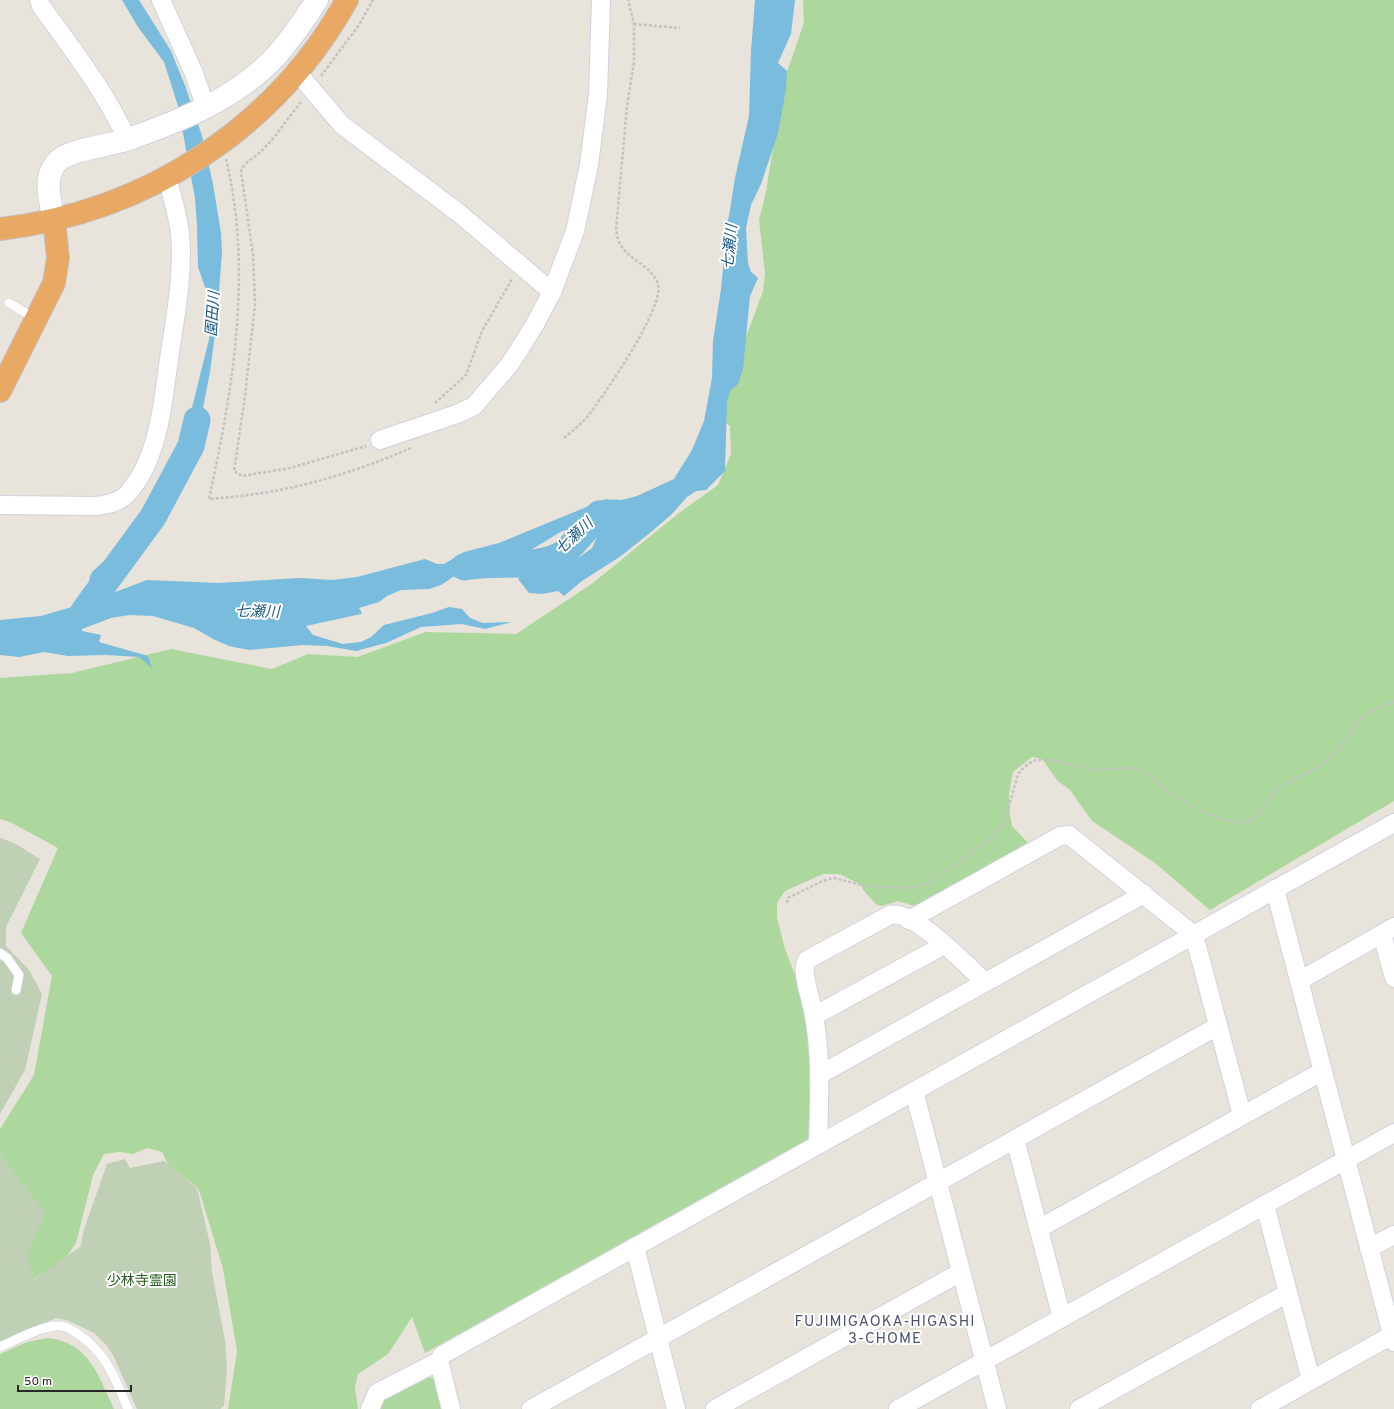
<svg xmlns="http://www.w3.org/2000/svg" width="1394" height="1409" font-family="Overpass,'Noto Sans JP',sans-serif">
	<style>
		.green { fill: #add89d }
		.cemetery { fill: #bfd0b4 }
		.water { fill: #79bcde }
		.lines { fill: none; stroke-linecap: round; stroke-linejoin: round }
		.river { stroke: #79bcde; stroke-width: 27 }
		.lane-casing { stroke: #d0d2df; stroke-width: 10 }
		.street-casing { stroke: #d0d2df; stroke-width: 20 }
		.secondary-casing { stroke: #d0d2df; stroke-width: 24 }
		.highway-casing { stroke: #c3c3c3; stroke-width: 24 }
		.path { stroke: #c3c3c3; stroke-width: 2.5; stroke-dasharray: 3 2; stroke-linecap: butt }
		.lane { stroke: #fff; stroke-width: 9 }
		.street { stroke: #fff; stroke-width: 18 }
		.secondary { stroke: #fff; stroke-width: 22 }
		.highway { stroke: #e9a864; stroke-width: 22 }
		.labels { text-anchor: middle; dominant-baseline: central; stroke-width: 4; stroke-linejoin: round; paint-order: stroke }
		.park-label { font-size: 14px; fill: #295a22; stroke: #fff }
		.water-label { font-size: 15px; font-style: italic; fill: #1d5a85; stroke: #fff }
		.neighbourhood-label { font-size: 15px; letter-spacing: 1px; fill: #4e5272; stroke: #fff }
	</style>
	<rect width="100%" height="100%" fill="#e8e3db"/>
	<g class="green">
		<path d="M 803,0 L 1394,0 L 1394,801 L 1210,910 L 1155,863 L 1092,821 L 1070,790 L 1058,781 L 1042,759 L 1032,757 L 1013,772 L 1009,794 L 1010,815 L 1012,826 L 1028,843 L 1022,855 L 924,909 L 898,901 L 882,906 L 877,905 L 864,891 L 861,885 L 840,874 L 823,874 L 785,891 L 777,903 L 777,918 L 785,949 L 801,991 L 813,1066 L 810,1138 L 425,1353 L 412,1317 L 388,1354 L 358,1374 L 355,1387 L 358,1409 L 228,1409 L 237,1351 L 223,1269 L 200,1193 L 197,1187 L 169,1166 L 162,1152 L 147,1148 L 133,1154 L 120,1152 L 104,1154 L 93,1175 L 76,1243 L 66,1258 L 14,1292 L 0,1167 L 0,1129 L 34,1075 L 52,976 L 21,933 L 58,848 L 10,822 L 0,819 L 0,678 L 72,673 L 171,649 L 272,669 L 308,654 L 357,657 L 426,632 L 516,634 L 593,583 L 679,513 L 718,485 L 731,454 L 730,426 L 724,421 L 720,407 L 763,291 L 765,273 L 759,220 L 766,192 L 783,83 L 804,23 Z"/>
		<path d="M 48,1338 C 89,1342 99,1377 114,1409 L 0,1409 L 0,1354 L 27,1342 Z"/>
		<path d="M 426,1376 L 434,1379 L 441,1409 L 378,1409 L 383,1400 Z"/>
	</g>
	<g class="cemetery">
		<path d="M 0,838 L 14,843 L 40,859 L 6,927 L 6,946 L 29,970 L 42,994 L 25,1070 L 0,1114 Z"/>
		<path d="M 0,1154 L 45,1212 L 27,1259 L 35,1279 L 81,1246 L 83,1232 L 107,1164 L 125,1159 L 130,1168 L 164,1161 L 197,1188 L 210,1244 L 212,1272 L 225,1340 L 227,1367 L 224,1406 L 220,1409 L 137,1409 L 113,1355 L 107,1346 L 94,1333 L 69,1321 L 56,1318 L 0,1342 Z"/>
	</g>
	<path class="water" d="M 122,0 L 139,0 L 171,51 L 186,88 L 202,136 L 213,184 L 221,233 L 222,252 L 217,319 L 210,372 L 196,444 L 192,451 L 175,463 L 167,496 L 156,524 L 149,536 L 120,556 L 101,576 L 96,592 L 97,599 L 147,580 L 218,583 L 300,578 L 333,580 L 357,577 L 425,559 L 437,564 L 444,564 L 464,552 L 499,543 L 606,499 L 618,501 L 637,496 L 674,479 L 692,450 L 704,421 L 712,378 L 713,341 L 721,289 L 724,258 L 723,238 L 729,216 L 735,178 L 749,116 L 751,51 L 755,0 L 795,0 L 791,34 L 778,63 L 787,71 L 786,89 L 778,133 L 761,184 L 751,205 L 746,228 L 748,263 L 751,272 L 758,278 L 750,296 L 743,369 L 738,384 L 730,391 L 727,402 L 725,471 L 706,490 L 696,491 L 687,497 L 672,514 L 651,532 L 621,556 L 582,581 L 564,596 L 558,591 L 542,594 L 529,593 L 518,579 L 523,573 L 541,574 L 570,564 L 592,548 L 598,535 L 584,526 L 562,531 L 516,559 L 488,570 L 453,577 L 441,585 L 429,589 L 401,590 L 387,596 L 379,602 L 359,608 L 362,613 L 361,614 L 306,626 L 313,635 L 343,644 L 361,642 L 371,637 L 384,625 L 432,613 L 449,607 L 462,609 L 470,618 L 483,623 L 512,622 L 485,629 L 462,624 L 421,627 L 386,643 L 356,651 L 327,646 L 303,645 L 249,650 L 229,646 L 213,639 L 194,628 L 153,616 L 129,615 L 111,618 L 82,629 L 82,631 L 101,635 L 99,642 L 148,656 L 152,668 L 139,657 L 106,655 L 68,656 L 44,652 L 19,657 L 0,655 L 0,620 L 41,616 L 75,606 L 84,601 L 86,597 L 90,576 L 93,571 L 115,551 L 129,543 L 146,522 L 190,416 L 211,331 L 212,307 L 198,267 L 197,226 L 195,198 L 178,106 L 164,62 L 138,27 Z"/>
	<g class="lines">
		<g class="river">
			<path d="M 464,567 C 496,560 528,570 559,556 C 568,552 591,523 599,514 L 617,513"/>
			<path d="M 84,611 L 153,517 L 191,446 L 197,420"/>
		</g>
		<g class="lane-casing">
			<g id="lane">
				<path d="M 9,303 L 36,319"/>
				<path d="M 0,953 L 7,958 L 19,975 L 16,990"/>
				<path d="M 0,1347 C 16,1340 39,1327 55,1326 C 63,1325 71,1329 78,1334 C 106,1352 115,1379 128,1409"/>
			</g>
		</g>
		<g class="street-casing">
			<g id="street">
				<path d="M 39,0 L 41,6 C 72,49 105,91 127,139"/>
				<path d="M 161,0 L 193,71 L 206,108"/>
				<path d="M 297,72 L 342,125 L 460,214 L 552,292"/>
				<path d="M 380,440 L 457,414 L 474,406 L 510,364 L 534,326 L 552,292 L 575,231 L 589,165 L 598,94 L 601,0"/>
				<path d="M 0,505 L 97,506 C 109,504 121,502 129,492 C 138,481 147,465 151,452 C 161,425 164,395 168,366 C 174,323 184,277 180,234 C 178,215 172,196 167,178"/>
				<path d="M 1275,889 L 1394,1342"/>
				<path d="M 909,920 L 1060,836 L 1069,835 L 1194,935 L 1242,1115"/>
				<path d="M 1382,934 L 1394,978"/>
				<path d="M 1299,981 L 1394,927"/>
				<path d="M 814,1016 L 944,945"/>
				<path d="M 819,1075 L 1144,894"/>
				<path d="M 914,1091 L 997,1409"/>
				<path d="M 1015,1139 L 1062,1318"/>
				<path d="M 818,1145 C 819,1100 822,1055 813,1011 C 811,998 800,970 807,960 L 890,915 C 914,909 967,966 985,982"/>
				<path d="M 1265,1205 L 1311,1380"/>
				<path d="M 1040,1228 L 1323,1071"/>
				<path d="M 635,1247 L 676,1409"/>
				<path d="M 1369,1248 L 1394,1235"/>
				<path d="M 370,1409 L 377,1393 L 439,1361"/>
				<path d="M 451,1409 L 439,1361 L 442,1355 L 1394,823"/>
				<path d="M 531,1409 L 1218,1026"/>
				<path d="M 715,1409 L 961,1272"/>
				<path d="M 898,1409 L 1394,1133"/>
				<path d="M 1079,1409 L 1288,1293"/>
				<path d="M 1260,1409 L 1392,1335"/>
			</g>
		</g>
		<g class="secondary-casing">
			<path id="secondary" d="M 54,220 C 50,201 42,175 59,160 C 70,150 109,145 126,140 C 180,121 236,99 276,56 C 291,39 305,19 317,0"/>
		</g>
		<g class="highway-casing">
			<g id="highway">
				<path d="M 0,229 C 146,212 275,129 347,0"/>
				<path d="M 0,391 L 54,283 L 58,258 L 54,220"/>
			</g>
		</g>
		<g class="path">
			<path d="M 634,24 L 680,28"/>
			<path d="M 321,76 L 359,25 L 373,0"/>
			<path d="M 301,102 C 287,119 275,139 258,154 C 252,159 244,163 241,171 L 253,255 L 255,304 L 245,396 L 234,471 L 242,476 L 290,468 L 366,446"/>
			<path d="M 226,159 C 253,272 233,388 209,499 C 282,494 344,477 411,448"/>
			<path d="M 435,403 L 466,375 L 482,331 L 512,279"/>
			<path d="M 564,438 C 572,431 580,425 587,417 C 603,397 665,307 658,284 C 652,265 627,260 619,242 C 617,238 617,233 616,230 L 627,106 L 634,62 L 634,24 L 628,0"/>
			<path d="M 787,903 L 788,898 L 822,881 L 834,878 L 865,886 L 905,888 L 927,884 L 985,843 L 1004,824 L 1018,774 C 1023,768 1030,761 1037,760 C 1057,758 1077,769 1097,770 C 1111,771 1128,764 1141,771 C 1151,775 1157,783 1165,789 C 1187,805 1215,821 1242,822 C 1261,823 1262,803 1273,793 C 1288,780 1309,774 1325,762 C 1342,749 1348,731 1362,718 C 1371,710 1383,706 1394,701"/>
		</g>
		<use href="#lane" class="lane"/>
		<use href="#street" class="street"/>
		<use href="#secondary" class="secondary"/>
		<use href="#highway" class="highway"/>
	</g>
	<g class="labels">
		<g class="park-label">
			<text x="142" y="1281">少林寺霊園</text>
		</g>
		<g class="water-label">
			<text transform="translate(731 247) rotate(-84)">七瀬川</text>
			<text transform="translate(214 314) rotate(-86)">園田川</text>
			<text transform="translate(575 537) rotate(-43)">七瀬川</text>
			<text transform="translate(257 613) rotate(1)">七瀬川</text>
		</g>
		<g class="neighbourhood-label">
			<text x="885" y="1322">FUJIMIGAOKA-HIGASHI<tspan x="885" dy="17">3-CHOME</tspan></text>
		</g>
	</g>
	<path d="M18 1385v6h113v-6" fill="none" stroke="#272727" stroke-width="2"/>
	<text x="24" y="1385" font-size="12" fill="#272727" stroke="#ffffff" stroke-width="3" paint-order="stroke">50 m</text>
</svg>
